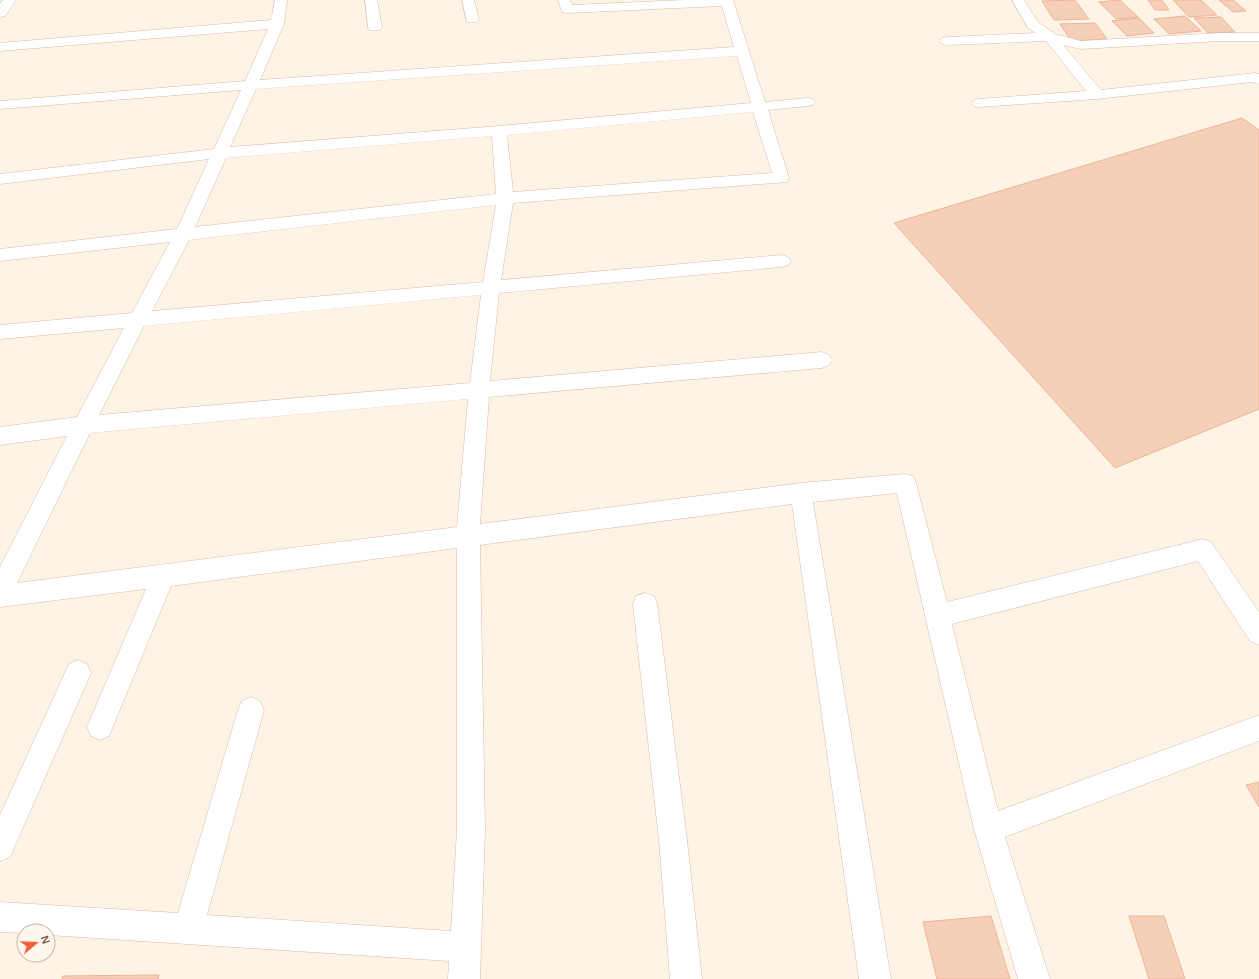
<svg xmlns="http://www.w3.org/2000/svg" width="1259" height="979" font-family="Arial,sans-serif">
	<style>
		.building { fill: #f6cfb9; stroke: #ebb498 }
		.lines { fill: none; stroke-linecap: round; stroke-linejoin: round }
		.minor-casing { stroke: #d4bcac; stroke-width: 1 }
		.minor { fill: #fff; fill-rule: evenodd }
	</style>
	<rect width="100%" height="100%" fill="#fef3e4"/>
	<g class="building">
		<path d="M 1075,0 L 1089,19 L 1054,20 L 1042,1 Z"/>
		<path d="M 1120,0 L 1138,17 L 1116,19 L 1099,2 Z"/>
		<path d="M 1148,0 L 1162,0 L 1169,10 L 1155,10 Z"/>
		<path d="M 1173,0 L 1201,0 L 1217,15 L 1189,17 Z"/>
		<path d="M 1219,0 L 1233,0 L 1246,11 L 1233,12 Z"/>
		<path d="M 1185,16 L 1201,31 L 1169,34 L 1154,19 Z"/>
		<path d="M 1221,17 L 1235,32 L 1208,33 L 1194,18 Z"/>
		<path d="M 1139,18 L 1154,33 L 1127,36 L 1112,21 Z"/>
		<path d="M 1095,23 L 1107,39 L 1071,41 L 1060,24 Z"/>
		<path d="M 1242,118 L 1259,130 L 1259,409 L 1115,468 L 894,223 Z"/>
		<path d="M 1259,782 L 1259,807 L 1246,785 Z"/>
		<path d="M 991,916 L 1010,979 L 937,979 L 923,922 Z"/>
		<path d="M 1129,916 L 1164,916 L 1185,979 L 1149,979 Z"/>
		<path d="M 159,975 L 158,979 L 62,979 L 63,976 Z"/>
	</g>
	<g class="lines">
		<g class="minor-casing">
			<g id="minor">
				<path d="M 3,0 L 16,0 L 5,16 L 0,17 L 0,4 Z"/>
				<path d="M 275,0 L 287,0 L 284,24 L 260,80 L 734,47 L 722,6 L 567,13 L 562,12 L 558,0 L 570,0 L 572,5 L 684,0 L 733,0 L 765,102 L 808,98 L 813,99 L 815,102 L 813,105 L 808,106 L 768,110 L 789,178 L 787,182 L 513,203 L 501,280 L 782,255 L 788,257 L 791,261 L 788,265 L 782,267 L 499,293 L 490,381 L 822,352 L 829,355 L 832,360 L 829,365 L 822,368 L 489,397 L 480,524 L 801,483 L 905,474 L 913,476 L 916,483 L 947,602 L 1203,539 L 1211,542 L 1259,612 L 1259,645 L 1250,641 L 1198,561 L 952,624 L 998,811 L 1259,715 L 1259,741 L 1005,837 L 1050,979 L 1018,979 L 974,829 L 897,493 L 813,502 L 891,979 L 859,979 L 792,504 L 480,545 L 485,830 L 480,979 L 448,979 L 449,961 L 48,935 L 48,931 L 24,931 L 24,933 L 0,932 L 0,902 L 178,913 L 238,710 L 242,701 L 251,697 L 260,701 L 264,710 L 207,915 L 451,931 L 457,830 L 457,548 L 171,586 L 109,736 L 100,740 L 91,736 L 87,727 L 146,589 L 0,607 L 0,567 L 67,436 L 0,445 L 0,427 L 77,417 L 124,328 L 0,339 L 0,325 L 132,313 L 170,242 L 0,261 L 0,249 L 177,229 L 209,159 L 0,184 L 0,174 L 214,149 L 241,90 L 0,109 L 0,101 L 245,81 L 268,29 L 0,51 L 0,43 L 271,20 ZM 737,56 L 751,103 L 499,126 L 230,147 L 256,89 ZM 753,112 L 772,173 L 513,192 L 507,135 ZM 492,136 L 496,194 L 195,227 L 226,158 ZM 496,205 L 483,282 L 152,311 L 189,240 ZM 481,295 L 470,383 L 99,415 L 144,326 ZM 468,399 L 457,527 L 17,583 L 90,433 Z"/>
				<path d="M 365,0 L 377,0 L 382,27 L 380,30 L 370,30 L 368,27 Z"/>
				<path d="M 462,0 L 474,0 L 479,19 L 477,22 L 467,22 Z"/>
				<path d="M 1012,0 L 1024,0 L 1038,22 L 1055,34 L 1081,41 L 1220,33 L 1259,33 L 1259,41 L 1220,41 L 1081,49 L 1063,45 L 1101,90 L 1255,73 L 1259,74 L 1259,84 L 1252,82 L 1097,99 L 979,107 L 974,106 L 972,103 L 974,100 L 979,99 L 1086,91 L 1046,41 L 947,45 L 942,44 L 940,41 L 942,38 L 947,37 L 1036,33 L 1028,28 Z"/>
				<path d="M 645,593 L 654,596 L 657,604 L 687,840 L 702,979 L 670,979 L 659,840 L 633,604 L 636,596 Z"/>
				<path d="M 78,660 L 87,664 L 91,673 L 10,857 L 0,861 L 0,815 L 69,664 Z"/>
			</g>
		</g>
		<use href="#minor" class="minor"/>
	</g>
	<g transform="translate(36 943) rotate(71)"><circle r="19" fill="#fff7ed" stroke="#cab7ab"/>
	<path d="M0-3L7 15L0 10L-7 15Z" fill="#f3603e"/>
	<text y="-6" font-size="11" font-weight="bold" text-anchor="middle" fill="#7a5747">N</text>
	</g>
</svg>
